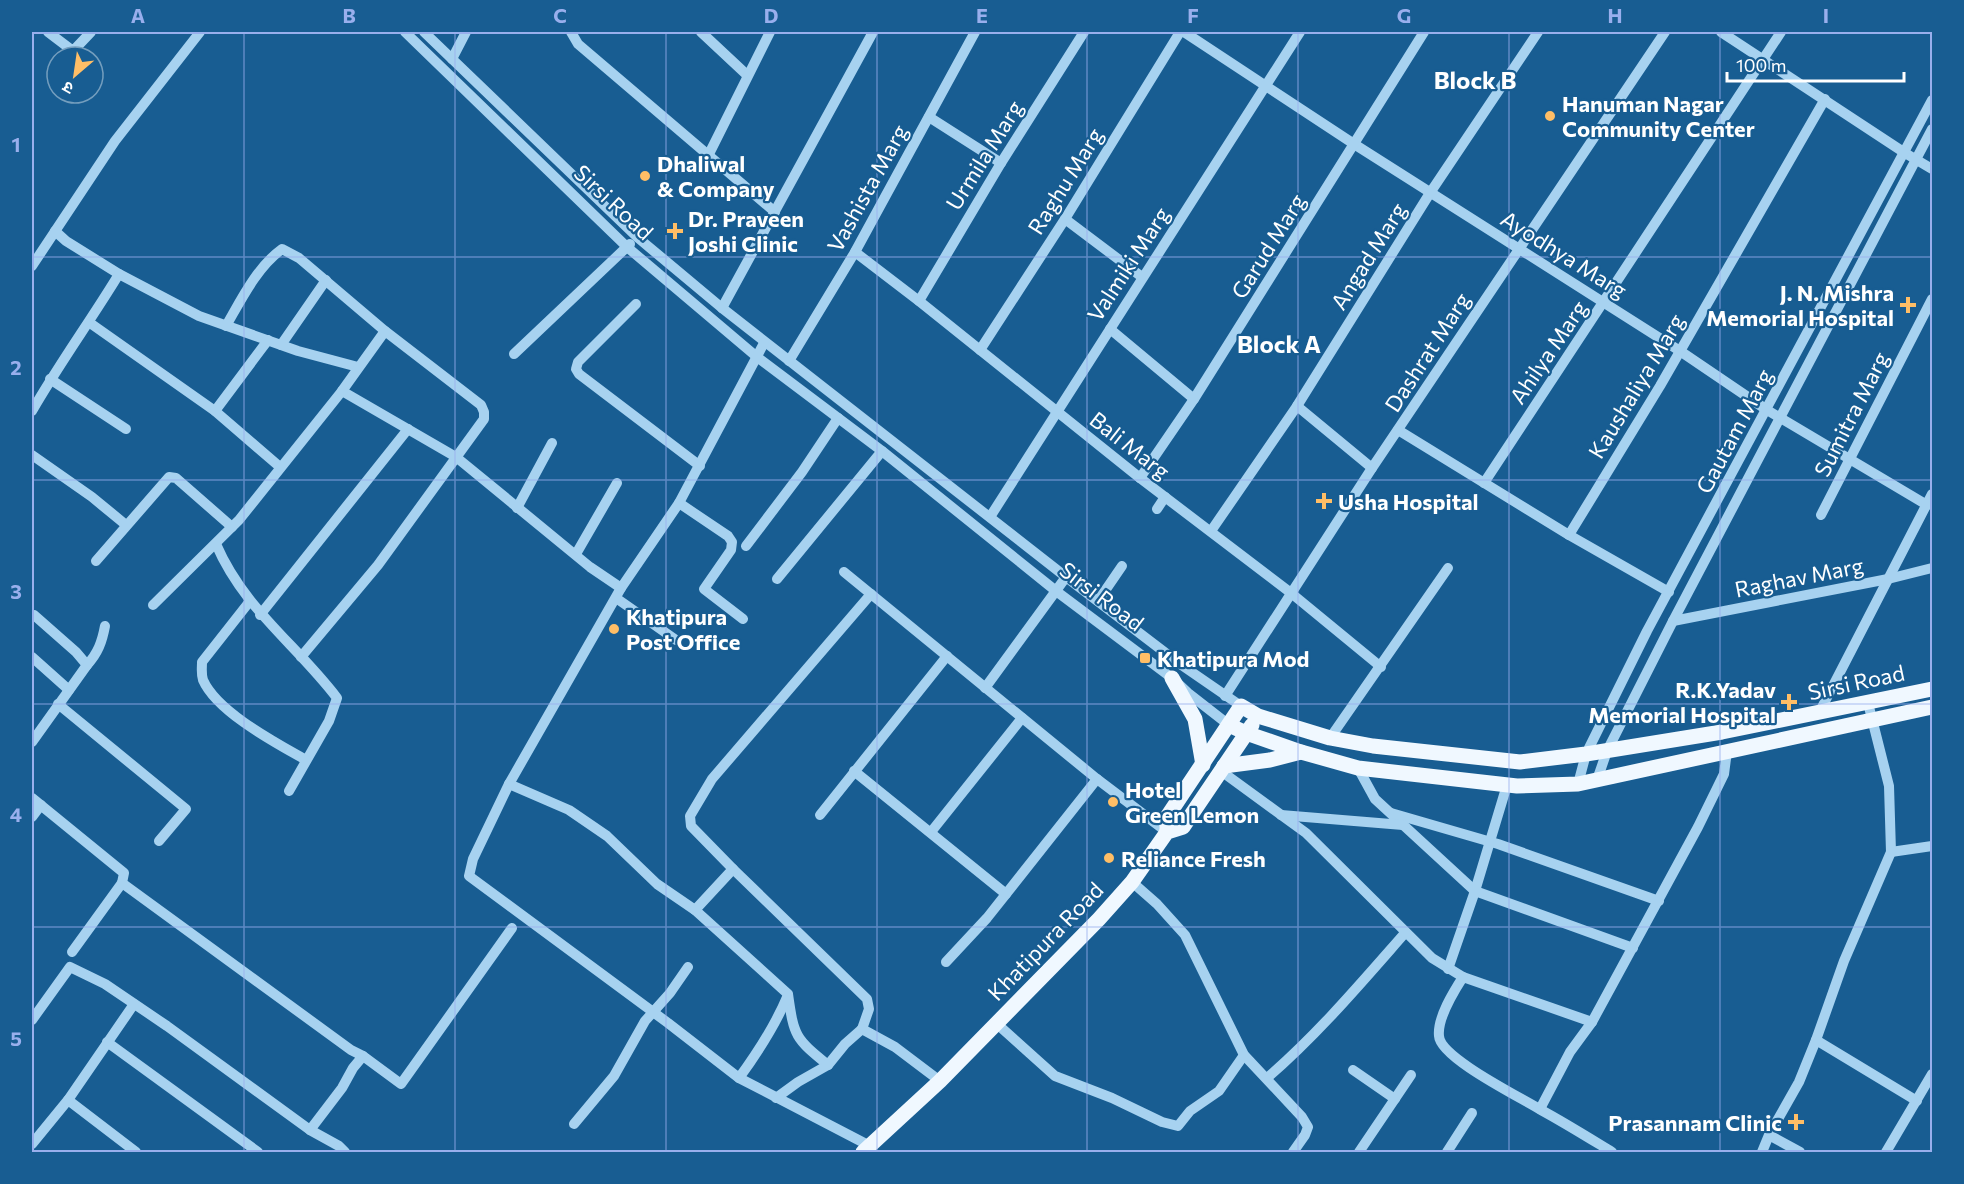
<svg xmlns="http://www.w3.org/2000/svg" width="1964" height="1184" font-family="Commissioner,'Noto Sans Devanagari',sans-serif">
	<style>
		.lines { fill: none; stroke-linecap: round; stroke-linejoin: round }
		.minor { stroke: #a7d2f0; stroke-width: 10 }
		.major { stroke: #f0f8ff; stroke-width: 15 }
		.grid { fill: none; stroke: #99afed; stroke-width: 1.5; stroke-opacity: 0.55 }
		.poi-dot { fill: #ffbe66; stroke: #185d92; stroke-width: 2 }
		.labels { text-anchor: middle; dominant-baseline: central; stroke-width: 4.5; stroke-linejoin: round; paint-order: stroke }
		.poi-label { font-size: 22px; font-weight: bold; fill: #fff; stroke: #185d92; text-anchor: start }
		.street-label { font-size: 22px; fill: #fff; stroke: #185d92 }
		.neighbourhood-label { font-size: 24px; font-weight: bold; fill: #fff; stroke: #185d92 }
		.neatline { fill: none; stroke: #99afed; stroke-width: 2 }
		.grid-label { font-size: 20px; text-anchor: middle; font-weight: bold; fill: #99afed }
	</style>
	<rect width="100%" height="100%" fill="#185d92"/>
	<g class="lines">
		<g class="minor">
			<path d="M 48,32 L 73,51 L 91,32"/>
			<path d="M 405,32 L 627,247 L 757,357 L 882,451 L 1056,591 L 1172,678 L 1188,693 L 1229,725"/>
			<path d="M 424,32 L 637,237 L 722,308 L 1066,577 L 1180,664 L 1241,706"/>
			<path d="M 571,32 L 578,44 L 775,212"/>
			<path d="M 701,32 L 747,75"/>
			<path d="M 1184,32 L 1354,144 L 1680,351 L 1767,410 L 1927,505"/>
			<path d="M 1721,32 L 1905,153 L 1932,169"/>
			<path d="M 452,59 L 466,32"/>
			<path d="M 929,117 L 1001,163"/>
			<path d="M 709,154 L 770,32"/>
			<path d="M 1065,219 L 1142,277"/>
			<path d="M 55,231 L 66,241 L 119,274 L 199,316 L 298,351 L 358,367"/>
			<path d="M 855,252 L 919,301 L 1140,478 L 1291,593 L 1381,667"/>
			<path d="M 32,266 L 115,141 L 200,32"/>
			<path d="M 919,301 L 1001,163 L 1084,32"/>
			<path d="M 636,304 L 578,362 L 576,369 L 579,374 L 700,466"/>
			<path d="M 722,308 L 873,32"/>
			<path d="M 90,323 L 215,411 L 280,467"/>
			<path d="M 226,326 C 241,300 257,267 282,249 L 299,258 L 385,331 L 481,405 L 484,412 L 484,419 L 378,565 L 301,657"/>
			<path d="M 1110,329 L 1194,399"/>
			<path d="M 764,343 L 679,503 L 621,588 L 509,784 L 473,859 L 469,876 L 668,1023 L 739,1078 L 870,1146"/>
			<path d="M 281,345 L 326,280"/>
			<path d="M 980,350 L 1065,219 L 1180,32"/>
			<path d="M 514,354 L 630,244"/>
			<path d="M 789,361 L 855,252 L 975,32"/>
			<path d="M 50,379 L 126,429"/>
			<path d="M 342,391 L 456,457 L 590,567 L 621,588"/>
			<path d="M 1297,406 L 1372,468"/>
			<path d="M 32,411 C 59,364 91,320 119,274"/>
			<path d="M 215,411 L 268,340"/>
			<path d="M 1398,430 L 1569,535 L 1669,592"/>
			<path d="M 32,455 L 92,497 L 126,525"/>
			<path d="M 1140,478 L 1194,399 L 1424,32"/>
			<path d="M 1484,483 L 1781,32"/>
			<path d="M 679,503 L 728,536 L 732,542 L 731,550 L 704,589 L 743,619"/>
			<path d="M 517,508 L 552,443"/>
			<path d="M 1157,509 L 1165,497"/>
			<path d="M 1821,515 L 1932,299"/>
			<path d="M 990,517 L 1300,32"/>
			<path d="M 1211,531 L 1297,406 L 1430,193 L 1538,32"/>
			<path d="M 1569,535 L 1660,386 L 1825,99"/>
			<path d="M 216,544 C 244,609 296,644 337,698 L 329,721 L 289,791"/>
			<path d="M 746,546 L 802,472 L 838,418"/>
			<path d="M 576,554 L 617,483"/>
			<path d="M 96,561 L 169,477 L 176,478 L 232,527"/>
			<path d="M 844,572 L 1097,779 L 1167,832"/>
			<path d="M 777,579 L 882,451"/>
			<path d="M 871,594 L 712,779 L 690,816 L 691,826 L 733,869 L 867,999 L 869,1009 L 862,1029 L 895,1047 L 940,1081"/>
			<path d="M 616,598 L 676,640"/>
			<path d="M 250,601 L 202,662 C 202,668 201,674 203,680 C 217,712 276,743 306,760"/>
			<path d="M 1098,601 L 1122,566"/>
			<path d="M 153,605 L 239,520 L 342,391 L 385,331"/>
			<path d="M 260,615 L 408,429"/>
			<path d="M 1673,621 L 1888,579 L 1932,568"/>
			<path d="M 32,657 L 69,690"/>
			<path d="M 87,665 C 98,653 102,642 105,626"/>
			<path d="M 985,688 L 1066,577"/>
			<path d="M 1225,696 L 1372,468 L 1665,32"/>
			<path d="M 58,704 L 186,809 L 159,841"/>
			<path d="M 1819,713 L 1932,494"/>
			<path d="M 1330,738 L 1448,568"/>
			<path d="M 32,742 L 87,665 L 76,652 L 34,615"/>
			<path d="M 1358,768 L 1375,799 L 1475,891 L 1633,948"/>
			<path d="M 854,771 L 1006,894"/>
			<path d="M 1221,771 L 1306,833 L 1432,958 L 1463,977 L 1592,1022"/>
			<path d="M 1597,780 L 1607,751 L 1673,621 L 1932,129"/>
			<path d="M 509,784 L 569,810 L 607,836 L 657,884 L 695,910 L 788,994 C 794,1037 795,1038 828,1065"/>
			<path d="M 1578,784 L 1586,754 L 1647,631 L 1932,100"/>
			<path d="M 32,798 L 124,873 L 122,883 L 351,1050 L 363,1056 L 353,1068 L 342,1088 L 310,1130"/>
			<path d="M 1391,813 L 1498,844 L 1659,901"/>
			<path d="M 820,815 L 947,656"/>
			<path d="M 1281,815 L 1403,825"/>
			<path d="M 32,817 L 41,805"/>
			<path d="M 931,832 L 1022,718"/>
			<path d="M 1891,852 L 1932,846"/>
			<path d="M 1132,882 L 1157,904 L 1185,935 L 1244,1055 L 1302,1117 L 1308,1127 L 1305,1135 L 1293,1152"/>
			<path d="M 695,910 L 733,869"/>
			<path d="M 72,952 L 122,883"/>
			<path d="M 946,962 L 987,918 L 1097,779"/>
			<path d="M 1448,969 L 1475,891 L 1507,785"/>
			<path d="M 1463,977 C 1454,991 1437,1018 1439,1036 C 1440,1058 1522,1098 1541,1110 C 1565,1123 1589,1138 1612,1152"/>
			<path d="M 32,1020 L 70,967 L 105,984 L 167,1026 L 310,1130 L 339,1146 L 345,1152"/>
			<path d="M 996,1023 L 1055,1076 L 1112,1098 L 1162,1122 L 1178,1126 L 1190,1111 L 1219,1091 L 1244,1055"/>
			<path d="M 1816,1040 L 1917,1101"/>
			<path d="M 107,1042 L 258,1152"/>
			<path d="M 363,1056 L 401,1084 L 512,928"/>
			<path d="M 1353,1070 L 1395,1099"/>
			<path d="M 739,1078 C 758,1052 776,1024 788,995"/>
			<path d="M 1267,1078 C 1318,1034 1361,983 1405,933"/>
			<path d="M 776,1098 L 798,1082 L 828,1065 L 845,1044 L 862,1029"/>
			<path d="M 68,1100 L 136,1152"/>
			<path d="M 1540,1109 L 1570,1052 L 1592,1022 L 1698,827 L 1724,774 L 1727,751"/>
			<path d="M 574,1124 L 614,1076 L 645,1021 L 670,993 L 688,967"/>
			<path d="M 1769,1135 L 1800,1152"/>
			<path d="M 32,1144 L 68,1100 L 134,1004"/>
			<path d="M 1359,1152 L 1411,1075"/>
			<path d="M 1447,1152 L 1472,1113"/>
			<path d="M 1762,1152 L 1769,1135 L 1799,1082 L 1816,1040 L 1844,961 L 1891,852 L 1889,786 L 1868,703"/>
			<path d="M 1886,1152 L 1932,1074"/>
		</g>
		<g class="major">
			<path d="M 1172,678 L 1195,719 L 1203,765"/>
			<path d="M 1229,725 L 1246,733 L 1301,752 L 1358,768 L 1517,786 L 1578,784 L 1932,707"/>
			<path d="M 1224,766 L 1270,760 L 1301,752"/>
			<path d="M 1167,832 L 1167,817 L 1241,706 L 1258,716 L 1330,738 L 1373,746 L 1520,762 L 1586,754 L 1722,732 L 1932,689"/>
			<path d="M 863,1152 L 940,1081 L 1099,919 L 1132,882 L 1167,832 L 1183,827 L 1252,725"/>
		</g>
	</g>
	<path class="grid" d="M 244,32 L 244,1152M 455,32 L 455,1152M 666,32 L 666,1152M 877,32 L 877,1152M 1087,32 L 1087,1152M 1298,32 L 1298,1152M 1509,32 L 1509,1152M 1720,32 L 1720,1152M 32,257 L 1932,257M 32,480 L 1932,480M 32,704 L 1932,704M 32,927 L 1932,927"/>
	<g class="poi-dot">
		<circle cx="1550" cy="116" r="6"/>
		<circle cx="645" cy="176" r="6"/>
		<path d="M672 222h6v6h6v6h-6v6h-6v-6h-6v-6h6z"/>
		<path d="M1905 296h6v6h6v6h-6v6h-6v-6h-6v-6h6z"/>
		<path d="M1321 492h6v6h6v6h-6v6h-6v-6h-6v-6h6z"/>
		<circle cx="614" cy="629" r="6"/>
		<rect x="1139" y="652" width="12" height="12" rx="3"/>
		<path d="M1786 693h6v6h6v6h-6v6h-6v-6h-6v-6h6z"/>
		<circle cx="1113" cy="802" r="6"/>
		<circle cx="1109" cy="858" r="6"/>
		<path d="M1793 1113h6v6h6v6h-6v6h-6v-6h-6v-6h6z"/>
	</g>
	<g class="labels">
		<g class="poi-label">
			<text x="1562" y="103">Hanuman Nagar<tspan x="1562" dy="25">Community Center</tspan></text>
			<text x="657" y="163">Dhaliwal<tspan x="657" dy="25">&amp; Company</tspan></text>
			<text x="688" y="218">Dr. Praveen<tspan x="688" dy="25">Joshi Clinic</tspan></text>
			<text x="1894" y="292" text-anchor="end">J. N. Mishra<tspan x="1894" dy="25">Memorial Hospital</tspan></text>
			<text x="1338" y="501">Usha Hospital</text>
			<text x="626" y="616">Khatipura<tspan x="626" dy="25">Post Office</tspan></text>
			<text x="1157" y="658">Khatipura Mod</text>
			<text x="1776" y="689" text-anchor="end">R.K.Yadav<tspan x="1776" dy="25">Memorial Hospital</tspan></text>
			<text x="1125" y="789">Hotel<tspan x="1125" dy="25">Green Lemon</tspan></text>
			<text x="1121" y="858">Reliance Fresh</text>
			<text x="1782" y="1122" text-anchor="end">Prasannam Clinic</text>
		</g>
		<g class="street-label">
			<text transform="translate(984 155) rotate(-58)">Urmila Marg</text>
			<text transform="translate(1065 181) rotate(-58)">Raghu Marg</text>
			<text transform="translate(867 188) rotate(-61)">Vashista Marg</text>
			<text transform="translate(614 202) rotate(43)">Sirsi Road</text>
			<text transform="translate(1268 246) rotate(-58)">Garud Marg</text>
			<text transform="translate(1564 254) rotate(32)">Ayodhya Marg</text>
			<text transform="translate(1368 256) rotate(-58)">Angad Marg</text>
			<text transform="translate(1128 264) rotate(-57)">Valmiki Marg</text>
			<text transform="translate(1427 352) rotate(-57)">Dashrat Marg</text>
			<text transform="translate(1548 352) rotate(-56)">Ahilya Marg</text>
			<text transform="translate(1636 386) rotate(-59)">Kaushaliya Marg</text>
			<text transform="translate(1851 414) rotate(-63)">Sumitra Marg</text>
			<text transform="translate(1734 431) rotate(-62)">Gautam Marg</text>
			<text transform="translate(1130 445) rotate(38)">Bali Marg</text>
			<text transform="translate(1799 577) rotate(-11)">Raghav Marg</text>
			<text transform="translate(1102 596) rotate(37)">Sirsi Road</text>
			<text transform="translate(1856 682) rotate(-12)">Sirsi Road</text>
			<text transform="translate(1045 941) rotate(-46)">Khatipura Road</text>
		</g>
		<g class="neighbourhood-label">
			<text x="1475" y="79">Block B</text>
			<text x="1279" y="343">Block A</text>
		</g>
	</g>
	<rect width="1964" height="1184" fill="none" stroke="#185d92" stroke-width="66"/>
	<g transform="translate(75 75) rotate(209)"><circle r="28" fill="#185d92" stroke="#749ebe" stroke-width="1.5"/>
	<path d="M0-4.5L10 22L0 15L-10 22Z" fill="#ffbe66"/>
	<text y="-9" font-size="16" font-weight="bold" text-anchor="middle" fill="#ffffff">उ</text>
	</g>
	<path d="M1727 72v9h177v-9" fill="none" stroke="#ffffff" stroke-width="3"/>
	<text x="1736" y="72" font-size="18" fill="#ffffff" stroke="#185d92" stroke-width="4.5" paint-order="stroke">100 m</text>
	<rect x="33" y="33" width="1898" height="1118" class="neatline"/>
	<g class="grid-label">
		<text x="138" y="23">A</text>
		<text x="349" y="23">B</text>
		<text x="560" y="23">C</text>
		<text x="771" y="23">D</text>
		<text x="982" y="23">E</text>
		<text x="1193" y="23">F</text>
		<text x="1404" y="23">G</text>
		<text x="1615" y="23">H</text>
		<text x="1826" y="23">I</text>
		<text x="16" y="152">1</text>
		<text x="16" y="375">2</text>
		<text x="16" y="599">3</text>
		<text x="16" y="822">4</text>
		<text x="16" y="1046">5</text>
	</g>
</svg>
